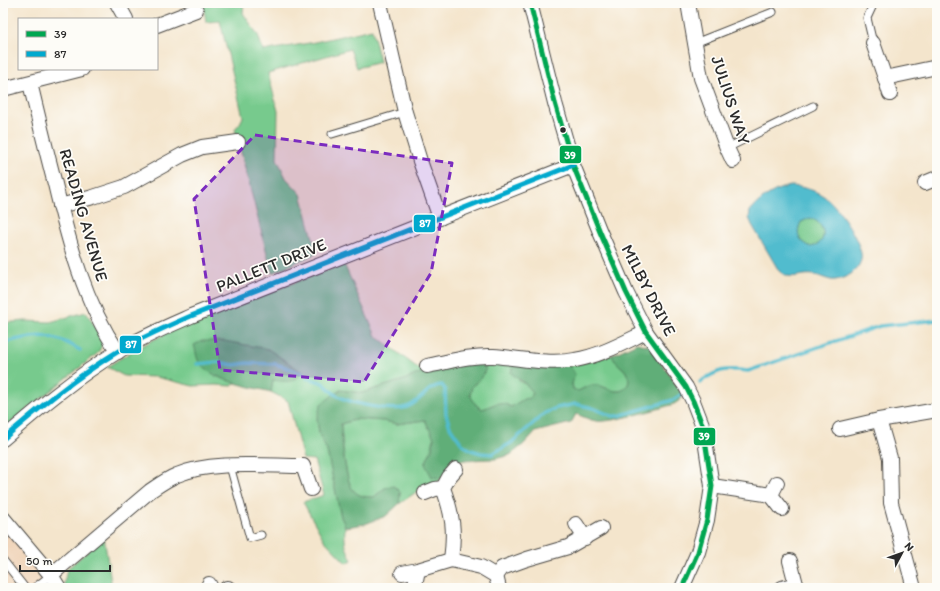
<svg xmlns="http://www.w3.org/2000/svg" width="940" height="591" font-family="Itim,sans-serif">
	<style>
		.built { fill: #f0d6bc }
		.green { fill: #77ca8d; stroke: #517a5c }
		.forest { fill: #61ae78; stroke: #466c52 }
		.water { fill: #51bcce; stroke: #3e747c; fill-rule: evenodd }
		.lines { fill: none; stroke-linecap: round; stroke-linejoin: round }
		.stream { stroke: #51bcce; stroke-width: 3.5 }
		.lane-casing { stroke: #494743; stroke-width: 9 }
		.street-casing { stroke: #494743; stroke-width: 16 }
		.lane { stroke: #fff; stroke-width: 7 }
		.street { stroke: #fff; stroke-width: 14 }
		.bus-1-casing { stroke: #fdfcf7; stroke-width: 8 }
		.bus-2-casing { stroke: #fdfcf7; stroke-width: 8 }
		.bus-1 { stroke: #00a651; stroke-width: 5 }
		.bus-2 { stroke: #00a9ce; stroke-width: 5 }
		.marked { fill: #7b2cbf; fill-opacity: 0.2; stroke: #7b2cbf; stroke-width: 3; stroke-dasharray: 8 5; stroke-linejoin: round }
		.bus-dot { fill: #2b2b2b; stroke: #fdfcf7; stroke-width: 1.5 }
		.labels { text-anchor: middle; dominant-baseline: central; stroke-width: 3.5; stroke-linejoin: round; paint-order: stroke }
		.street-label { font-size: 17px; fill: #2b2b2b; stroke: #fdfcf7 }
		.line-badge { stroke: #fdfcf7; stroke-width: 1.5 }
		.badge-label { font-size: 11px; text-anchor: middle; font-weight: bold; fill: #fff }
	</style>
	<rect width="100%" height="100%" fill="#fdfcf7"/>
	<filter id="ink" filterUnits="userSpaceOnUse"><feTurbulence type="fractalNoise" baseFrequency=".025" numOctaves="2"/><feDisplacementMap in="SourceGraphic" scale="8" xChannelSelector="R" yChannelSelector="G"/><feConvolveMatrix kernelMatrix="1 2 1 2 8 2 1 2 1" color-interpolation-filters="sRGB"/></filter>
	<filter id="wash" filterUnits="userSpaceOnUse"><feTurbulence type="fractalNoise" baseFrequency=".012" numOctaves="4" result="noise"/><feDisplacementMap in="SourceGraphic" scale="16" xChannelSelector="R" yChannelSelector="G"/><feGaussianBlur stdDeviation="0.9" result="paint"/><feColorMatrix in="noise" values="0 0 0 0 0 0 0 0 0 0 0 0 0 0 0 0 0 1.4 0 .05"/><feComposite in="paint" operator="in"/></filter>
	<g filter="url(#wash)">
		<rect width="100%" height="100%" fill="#f4e5cc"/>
		<path class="built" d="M 3,524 L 50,588 L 3,588 Z"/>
		<g class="green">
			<path d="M 203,3 L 244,3 L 243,13 L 258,35 L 263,51 L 315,42 L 372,29 L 380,62 L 357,68 L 350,49 L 268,73 L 278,111 L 277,159 L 286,178 L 301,194 L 317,253 L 272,273 L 235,129 L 240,123 L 243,117 L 220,21 L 206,22 Z"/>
			<path d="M 810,218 C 825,222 830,243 811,247 C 799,241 795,234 801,222 Z"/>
			<path d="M 344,264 L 376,336 L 423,372 L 404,380 L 362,393 L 340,390 L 317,418 L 319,433 L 327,451 L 341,517 C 347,529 344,527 345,539 C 345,547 349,553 352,560 L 346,563 L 324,540 L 303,502 L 324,495 L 314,460 L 303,459 L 288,401 L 271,392 L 273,380 L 296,379 L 302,372 L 215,376 L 236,383 L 232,386 L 216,385 L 193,386 L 156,377 L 124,376 L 107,367 L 134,350 L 186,323 Z"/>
			<path d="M 86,312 L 101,336 L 102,345 L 98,353 L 3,429 L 3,323 L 25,321 L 50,322 Z"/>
			<path d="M 612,355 C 616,366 624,366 627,374 C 629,377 630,382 627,386 C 619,398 604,385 596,385 C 590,384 583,389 578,391 L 573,389 L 570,366 Z"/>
			<path d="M 485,361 L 522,363 L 519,381 L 529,386 L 533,393 L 530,398 L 524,399 L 511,407 L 505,404 L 492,405 L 486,408 L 482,409 L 476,405 L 470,396 L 472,386 L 478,381 Z"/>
			<path d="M 357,419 L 384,421 L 397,424 L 425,420 L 434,438 L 432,449 L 425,464 L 442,478 L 436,484 L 422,488 L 399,504 L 400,492 L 385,488 L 374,497 C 366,497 360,497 354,491 C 345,483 342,438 341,424 Z"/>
			<path d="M 104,537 L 112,588 L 67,588 L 64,584 L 67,569 Z"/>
		</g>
		<g class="forest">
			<path d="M 202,341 L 224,341 L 268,349 L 302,372 C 293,384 287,382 273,380 L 271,392 C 252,387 208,380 198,360 C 196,356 196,350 194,345 Z"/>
			<path d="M 637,343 L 650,346 L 684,396 C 681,399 678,402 674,404 C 662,408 607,424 596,421 C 589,420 582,416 576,414 L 571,423 L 535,432 L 523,445 L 510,455 L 495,459 L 465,460 L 457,462 L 442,478 L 432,477 L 425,464 L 432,449 L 434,438 L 425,420 L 397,424 L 384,421 L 357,419 L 341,424 C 341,437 345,483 354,491 C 360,497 366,497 374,497 L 385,488 L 394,486 L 400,492 L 399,504 L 386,516 L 365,524 L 346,527 L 341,517 L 327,451 L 319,433 L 317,418 L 321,404 L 340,390 L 362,393 L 404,380 L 423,372 L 472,361 L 485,361 C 488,373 480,379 472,386 L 470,395 L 476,405 L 482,409 L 486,408 L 497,403 L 505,404 L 511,407 L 524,399 L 530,398 L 533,393 C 528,384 519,380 511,373 L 512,368 L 522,363 L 570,366 L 575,374 L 572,384 L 573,389 L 578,391 C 583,389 590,384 596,385 C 604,385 619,398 627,386 C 630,382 629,377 627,374 C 624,366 616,366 612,355 Z"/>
		</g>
		<path class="water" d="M 791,186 C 804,187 815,190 825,197 C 839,207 858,238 861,253 C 863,262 857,269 851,274 C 846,277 837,281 831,280 C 825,279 819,275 813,275 C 799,273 792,282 779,271 L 752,225 L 749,218 L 750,211 C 760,199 775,188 791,186 ZM 810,218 C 825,222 830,243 811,247 C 799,241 795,234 801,222 Z"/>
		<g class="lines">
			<g class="stream">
				<path d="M 3,343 C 36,334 51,332 80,350"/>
				<path d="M 197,364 L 218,362 L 234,365 L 247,363 L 275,364 L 288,368 L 303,374"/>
				<path d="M 307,378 C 313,380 320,381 324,384 C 329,388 332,393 338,396 C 352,404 392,412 407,407 C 420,403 428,385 442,385 L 445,389 L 446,414 L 450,427 L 462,444 L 471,450 L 481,453 L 492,454 L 511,443 L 545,413 L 556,408 L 576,404 L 593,408 L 612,416 L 618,416 L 673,400 L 682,394"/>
				<path d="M 700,382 C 719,369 725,368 748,371 L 880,326 L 937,320"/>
			</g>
		</g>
	</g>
	<g filter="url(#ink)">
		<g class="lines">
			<g class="lane-casing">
				<g id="lane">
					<path d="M 695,43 L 773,12"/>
					<path d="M 873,43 L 867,18 L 874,3"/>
					<path d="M 332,134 L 405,112"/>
					<path d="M 727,148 L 813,106"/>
					<path d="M 230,466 L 250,538 L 261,535"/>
					<path d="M 3,560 L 25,588"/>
					<path d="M 34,588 L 51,575"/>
				</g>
			</g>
			<g class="street-casing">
				<g id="street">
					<path d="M 117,3 L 126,19"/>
					<path d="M 380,3 L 405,112 L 420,161 L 440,218"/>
					<path d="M 530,3 L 555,103 L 573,165 L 600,232 L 626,292 L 646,332 L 686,387 L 693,401 L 703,427 L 712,486 L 707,520 L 698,552 L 682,588"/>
					<path d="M 688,3 L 701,78 L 727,148 L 733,161"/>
					<path d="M 157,25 L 196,10"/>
					<path d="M 873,43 L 885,78 L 937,67"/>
					<path d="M 885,78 L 890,94"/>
					<path d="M 30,83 C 38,116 46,150 55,184 C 69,243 84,301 118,352"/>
					<path d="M 3,89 L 82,69"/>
					<path d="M 925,183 L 937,178"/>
					<path d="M 60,206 L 93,197 L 124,187 L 182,155 L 202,147 L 238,142"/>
					<path d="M 427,366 C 448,362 470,355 493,356 C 520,358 548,365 575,360 C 600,356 623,343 646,332"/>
					<path d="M 879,420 L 890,458 L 891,503 L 914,588"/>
					<path d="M 840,429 L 879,420 L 937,410"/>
					<path d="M 3,439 C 39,408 76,377 117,352 C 140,338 166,327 191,316 L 573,165"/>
					<path d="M 456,469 L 449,477 L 443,488 C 453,515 455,531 451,560 L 481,567 L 496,576 L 499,588"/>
					<path d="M 777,483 L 771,495 L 782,509"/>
					<path d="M 712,486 L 771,495"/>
					<path d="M 425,493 L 435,489 L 443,488"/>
					<path d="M 3,518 L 51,575 L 59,588"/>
					<path d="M 576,524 L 585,538"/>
					<path d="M 790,561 L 797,588"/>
					<path d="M 418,570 L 451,560"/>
					<path d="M 402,573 L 418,570 L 415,585"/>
					<path d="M 51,575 L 150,491 C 159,485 167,479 177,475 C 211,460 266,466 303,466 L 311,489"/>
					<path d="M 496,576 L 502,568 L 527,559 L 568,547 L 601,528"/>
					<path d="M 209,584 L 211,588"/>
					<path d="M 227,588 L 228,588"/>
					<path d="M 782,588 L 796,584"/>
				</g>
			</g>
			<use href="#lane" class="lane"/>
			<use href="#street" class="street"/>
			<g class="bus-1-casing">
				<path id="bus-1" d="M 530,3 L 555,103 L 573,165 L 600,232 L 626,292 L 646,332 L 686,387 L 693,401 L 703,427 L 712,486 L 707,520 L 698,552 L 682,588"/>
			</g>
			<g class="bus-2-casing">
				<path id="bus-2" d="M 3,439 C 39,408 76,377 117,352 C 140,338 166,327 191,316 L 573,165"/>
			</g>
			<use href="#bus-1" class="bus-1"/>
			<use href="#bus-2" class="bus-2"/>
		</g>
	</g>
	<path class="marked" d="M 255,135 L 452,163 L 431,273 L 364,382 L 220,370 L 194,199 Z"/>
	<circle class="bus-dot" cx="563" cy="130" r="3.5"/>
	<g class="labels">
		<g class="street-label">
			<text transform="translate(731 100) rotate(72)">JULIUS WAY</text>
			<text transform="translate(84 215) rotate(74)">READING AVENUE</text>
			<text transform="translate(271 265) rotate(-22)">PALLETT DRIVE</text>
			<text transform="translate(649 290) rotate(63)">MILBY DRIVE</text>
		</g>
	</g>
	<g class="line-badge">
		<rect x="559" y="145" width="23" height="19" rx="4" fill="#00a651"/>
		<rect x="413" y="214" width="23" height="19" rx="4" fill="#00a9ce"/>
		<rect x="119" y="335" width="23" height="19" rx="4" fill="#00a9ce"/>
		<rect x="693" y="427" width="23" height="19" rx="4" fill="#00a651"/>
	</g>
	<g class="badge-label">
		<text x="570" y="159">39</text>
		<text x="425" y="227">87</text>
		<text x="131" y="348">87</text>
		<text x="704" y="440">39</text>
	</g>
	<rect width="940" height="591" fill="none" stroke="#fdfcf7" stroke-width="16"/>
	<rect x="18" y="18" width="140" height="52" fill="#fdfcf7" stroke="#a9a8a5"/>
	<rect x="26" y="31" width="20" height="6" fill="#00a651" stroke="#a9a8a5"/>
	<text x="54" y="38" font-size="12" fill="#2b2b2b">39</text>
	<rect x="26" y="51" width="20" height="6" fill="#00a9ce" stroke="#a9a8a5"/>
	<text x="54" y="58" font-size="12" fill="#2b2b2b">87</text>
	<g transform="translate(902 553) rotate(49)" stroke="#fdfcf7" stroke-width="3" paint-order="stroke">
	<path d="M0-3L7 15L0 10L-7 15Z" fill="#2b2b2b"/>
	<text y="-6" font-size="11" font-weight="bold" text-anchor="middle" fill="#2b2b2b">N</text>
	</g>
	<path d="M20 565v6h90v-6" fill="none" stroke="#2b2b2b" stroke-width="2"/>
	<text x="26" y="565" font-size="12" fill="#2b2b2b" stroke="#fdfcf7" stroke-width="3" paint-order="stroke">50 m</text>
</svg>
